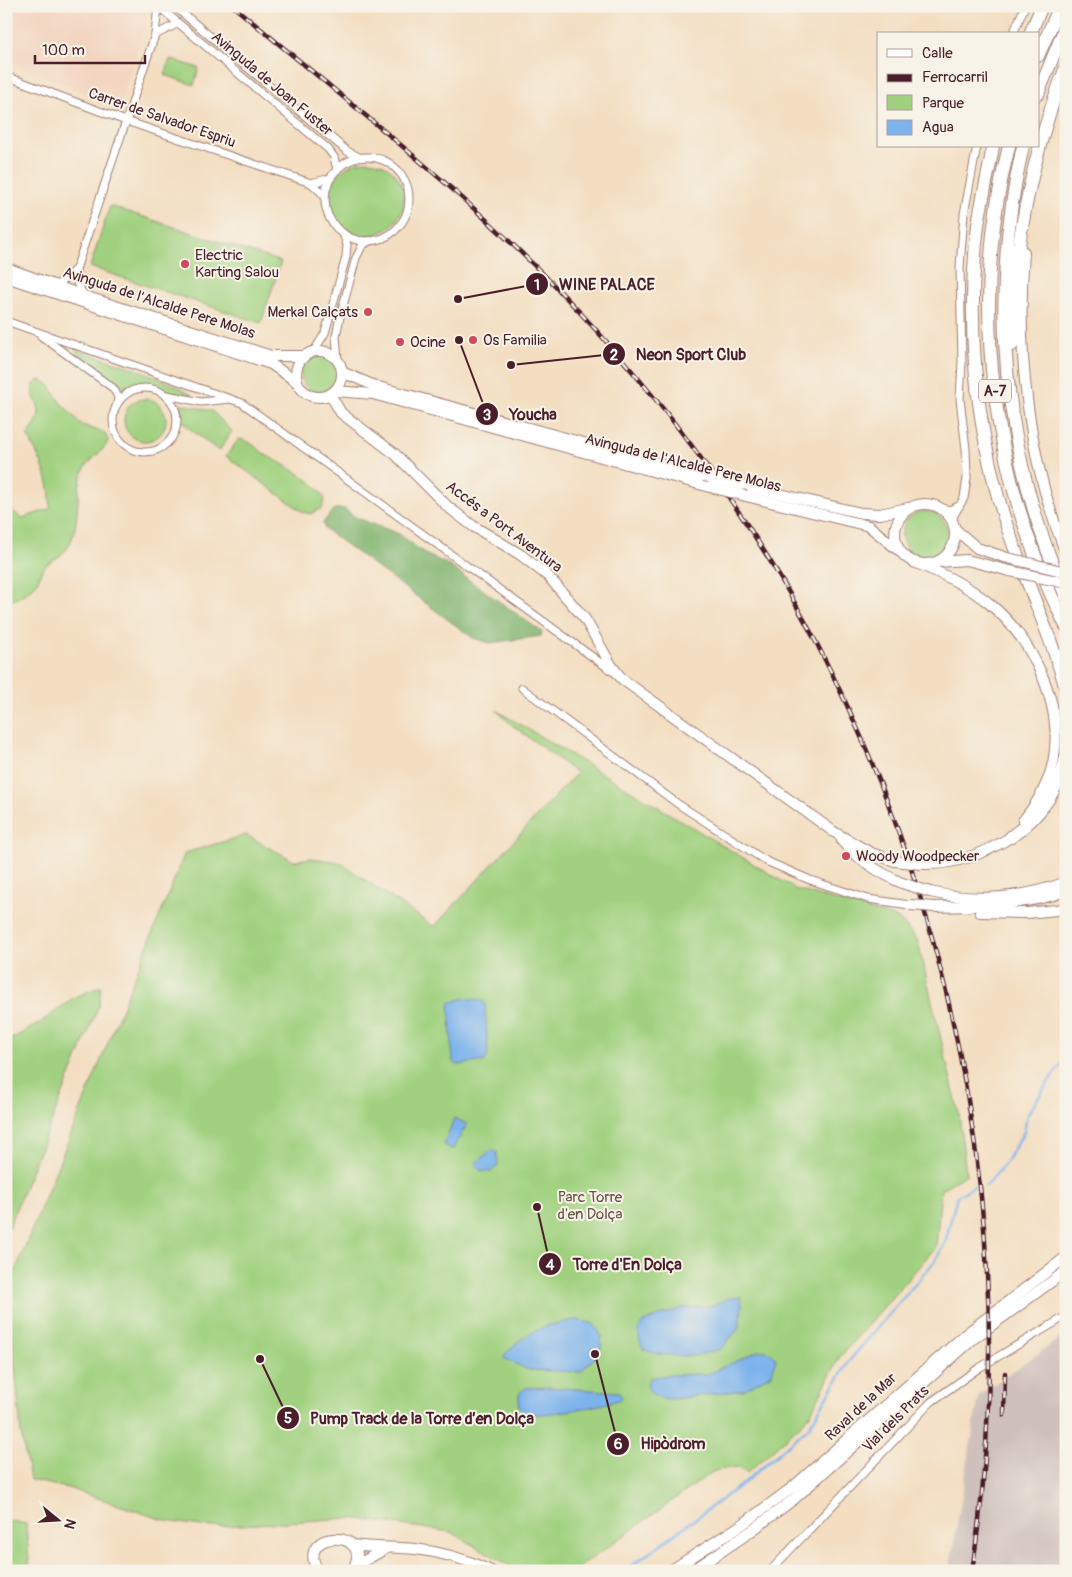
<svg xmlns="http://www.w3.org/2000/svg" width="1072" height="1577" font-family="Pangolin,sans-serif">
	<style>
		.built { fill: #f3d4bf }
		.industrial { fill: #cfc0bb }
		.green { fill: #a1d180; stroke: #767856 }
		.forest { fill: #80b36e; stroke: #65694c }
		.water { fill: #7db3ec; stroke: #64698c }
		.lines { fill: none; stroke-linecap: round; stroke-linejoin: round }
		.stream { stroke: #7db3ec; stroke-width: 2.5 }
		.street-casing { stroke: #9e7e76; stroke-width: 9 }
		.secondary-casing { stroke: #9e7e76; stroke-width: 12 }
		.highway-casing { stroke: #9e7e76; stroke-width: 14 }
		.street { stroke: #fff; stroke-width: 7 }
		.secondary { stroke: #fff; stroke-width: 10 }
		.highway { stroke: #fff; stroke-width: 12 }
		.rail-casing { stroke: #4a1f2b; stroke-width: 4.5 }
		.rail { stroke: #f7f3e8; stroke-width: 2.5; stroke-dasharray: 8; stroke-linecap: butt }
		.secondary-bridge-casing { stroke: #9e7e76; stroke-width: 12; stroke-linecap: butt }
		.secondary-bridge { stroke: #fff; stroke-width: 10 }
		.poi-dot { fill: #d1495b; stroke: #f7f3e8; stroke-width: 2 }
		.labels { text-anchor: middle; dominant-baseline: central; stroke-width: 4; stroke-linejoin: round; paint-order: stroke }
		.shield { fill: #f7f3e8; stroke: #7e5f64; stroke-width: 1 }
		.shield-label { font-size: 14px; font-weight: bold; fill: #4a1f2b }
		.street-label { font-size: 15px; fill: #4a1f2b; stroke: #f7f3e8 }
		.poi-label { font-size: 15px; fill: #4a1f2b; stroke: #f7f3e8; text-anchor: start }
		.park-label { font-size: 15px; fill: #645444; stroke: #f7f3e8 }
		.leader { fill: none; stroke: #4a1f2b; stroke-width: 2 }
		.callout-dot { fill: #4a1f2b; stroke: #f7f3e8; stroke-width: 2 }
		.mark-label { font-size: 15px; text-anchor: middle; font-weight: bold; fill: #fff }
		.callout-label { font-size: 16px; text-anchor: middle; font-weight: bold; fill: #4a1f2b; stroke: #f7f3e8; stroke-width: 4; stroke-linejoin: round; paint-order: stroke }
	</style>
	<rect width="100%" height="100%" fill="#f7f3e8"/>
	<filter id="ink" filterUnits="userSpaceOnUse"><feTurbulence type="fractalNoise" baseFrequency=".02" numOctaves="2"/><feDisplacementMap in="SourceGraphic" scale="10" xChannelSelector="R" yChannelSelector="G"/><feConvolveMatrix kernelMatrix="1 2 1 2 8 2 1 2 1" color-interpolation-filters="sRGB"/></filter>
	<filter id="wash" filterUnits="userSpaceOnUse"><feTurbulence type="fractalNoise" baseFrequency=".0096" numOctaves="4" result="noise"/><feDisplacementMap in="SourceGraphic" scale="20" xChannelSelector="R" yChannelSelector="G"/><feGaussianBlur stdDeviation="1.12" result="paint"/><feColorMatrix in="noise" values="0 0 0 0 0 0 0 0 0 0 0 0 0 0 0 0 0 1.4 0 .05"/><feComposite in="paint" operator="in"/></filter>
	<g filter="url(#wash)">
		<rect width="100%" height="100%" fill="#f3dec1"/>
		<path class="built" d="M 6,6 L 142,6 L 147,11 L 148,16 L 120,104 L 117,106 L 6,60 Z"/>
		<path class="industrial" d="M 1066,1334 L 1066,1571 L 949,1571 L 979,1395 Z"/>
		<g class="green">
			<path d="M 170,59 L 199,68 L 194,85 L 165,75 Z"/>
			<circle cx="367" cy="198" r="37"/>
			<path d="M 110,206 L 281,262 L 261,323 L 90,267 Z"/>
			<path d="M 77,350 C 117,363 157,373 192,395 L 171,393 L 151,383 L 142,383 L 124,387 L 76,353 Z"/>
			<circle cx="319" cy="374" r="18"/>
			<path d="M 40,380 L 48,383 L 60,402 L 82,425 L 105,433 L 108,441 C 104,452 90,458 84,470 C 74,491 81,519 71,541 C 62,561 50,558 42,570 C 39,576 38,583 33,587 C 27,593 15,601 6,601 L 6,507 L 22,518 L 50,509 C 52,481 40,458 27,435 C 33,429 39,420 39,411 C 38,399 24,388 40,380 Z"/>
			<circle cx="145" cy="420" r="21"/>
			<path d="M 178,403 L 212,411 L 232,431 L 219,451 L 189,428 L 184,423 Z"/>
			<path d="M 239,439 C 250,440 257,449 266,455 C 286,467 314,478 325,499 L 322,508 L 310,514 L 303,512 L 226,456 Z"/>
			<circle cx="925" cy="534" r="23"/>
			<path d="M 496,710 L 797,890 L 898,918 L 917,939 L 959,1114 L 966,1175 L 941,1189 L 936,1247 L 839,1358 L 808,1418 L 747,1473 L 735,1467 L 714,1471 L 574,1571 L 519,1571 L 451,1532 L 351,1518 L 209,1527 L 166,1521 L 68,1488 L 30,1480 L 21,1432 L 8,1289 L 185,853 L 246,835 L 294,861 L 311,858 L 339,862 L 434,927 L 577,773 L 512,725 Z"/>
			<path d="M 101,986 L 99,1005 L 6,1233 L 6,1042 L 40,1023 L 73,998 Z"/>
			<path d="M 6,1520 L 26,1524 L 30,1571 L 6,1571 Z"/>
		</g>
		<path class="forest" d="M 334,509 L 345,509 L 355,517 L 399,534 L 427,555 L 445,563 L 542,632 L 541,636 L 490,643 L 473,638 L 325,529 L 323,523 Z"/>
		<g class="water">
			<path d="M 464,998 L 482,1000 L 485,1005 L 488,1054 L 485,1061 L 458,1065 L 453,1062 L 449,1003 Z"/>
			<path d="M 454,1118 L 467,1124 L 453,1149 L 444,1145 Z"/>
			<path d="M 491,1150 L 497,1152 L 498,1165 L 491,1172 L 481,1171 L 475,1164 Z"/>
			<path d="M 741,1297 L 742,1306 L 739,1328 L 721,1349 L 694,1356 L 679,1356 L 657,1354 L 643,1349 C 639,1341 636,1330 643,1322 L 681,1308 L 711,1306 L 729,1298 Z"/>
			<path d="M 578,1320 L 594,1324 L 602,1337 L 600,1353 L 580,1372 L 529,1370 L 505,1359 L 504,1356 C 522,1333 550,1322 578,1320 Z"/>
			<path d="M 758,1351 L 768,1351 L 776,1358 L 772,1374 L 743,1390 L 672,1399 C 660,1398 650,1397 647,1384 L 650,1378 L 667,1375 L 708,1374 Z"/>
			<path d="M 549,1387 L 619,1392 L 622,1398 C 610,1405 537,1418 525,1413 C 524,1412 520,1408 519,1407 L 519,1394 L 525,1388 Z"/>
		</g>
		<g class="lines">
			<g class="stream">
				<path d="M 986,1186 L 1004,1165 L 1024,1132 L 1027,1115 L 1053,1075 L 1066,1060"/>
				<path d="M 630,1567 L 745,1482 L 809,1427 L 849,1361 L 935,1261 L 945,1243 L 957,1196 L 975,1186"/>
			</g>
		</g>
	</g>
	<g filter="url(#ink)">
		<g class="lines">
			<g class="street-casing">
				<g id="street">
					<path d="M 158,6 L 328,149 L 334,157 L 337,170"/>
					<path d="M 158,6 L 155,35 L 177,24"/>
					<path d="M 174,6 L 347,151 L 359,157"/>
					<path d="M 1013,34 L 1025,6"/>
					<path d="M 6,76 L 126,121 L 311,183 L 325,196"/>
					<circle cx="367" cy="199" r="42"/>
					<path d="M 311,183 L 331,178"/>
					<path d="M 76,269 L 155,35"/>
					<path d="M 56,286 L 76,269 L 77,283 L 84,296"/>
					<path d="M 6,321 L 242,403 L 612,671"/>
					<path d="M 41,336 L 113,388 L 118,397 L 117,404"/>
					<path d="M 314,351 L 325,333 L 346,257 L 347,245 L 343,233"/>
					<path d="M 338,360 L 336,336 L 340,317 L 356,258 L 362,246 L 369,241"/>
					<circle cx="145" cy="420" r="32"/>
					<path d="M 167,395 L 201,402 L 230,399"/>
					<path d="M 941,508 L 949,510 L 959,506"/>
					<path d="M 953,522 L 954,515 L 964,498 L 967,478 L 966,449 L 960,399 L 962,362 L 960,267 L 964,214 L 977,146"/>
					<path d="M 522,688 L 678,804 L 766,861 L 810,880 L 868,899 L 910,905"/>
					<path d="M 770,1571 L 931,1402 L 979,1368 L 1066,1316"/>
				</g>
			</g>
			<g class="secondary-casing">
				<g id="secondary">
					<path d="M 1024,252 C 1016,350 1028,462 1066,553"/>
					<path d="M 6,268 L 84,296 L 271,356 L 304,356"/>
					<path d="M 6,277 L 271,364 L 297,382"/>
					<circle cx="319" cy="374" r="23"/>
					<path d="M 342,372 L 375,386 L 704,476"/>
					<path d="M 335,391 L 373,394 L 710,487"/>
					<path d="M 330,394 L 341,413 L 395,454 L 448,507 L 473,526 L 521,555 L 548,576 L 585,619 L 611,665 L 622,679 L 834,832 L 871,853 L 895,861"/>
					<path d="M 741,485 L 861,513 L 880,514 L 908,508"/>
					<path d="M 746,496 L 869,526 L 897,549"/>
					<circle cx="925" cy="534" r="30"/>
					<path d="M 955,529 L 977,548 L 1004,557"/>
					<path d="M 914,562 C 941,573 967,585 990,604 C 1030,637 1060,697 1055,749 C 1053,777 1040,800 1023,821"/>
					<path d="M 938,562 L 967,560 L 1010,571"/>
					<path d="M 842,841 C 858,860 880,873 902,883"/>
					<path d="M 921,864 C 955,865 982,855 1011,837 L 1015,833"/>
					<path d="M 930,892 C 975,902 1023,899 1066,882"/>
					<path d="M 935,907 C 979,906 1023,906 1066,891"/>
					<path d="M 980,912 L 1027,913 L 1066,909"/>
					<path d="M 352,1545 C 373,1548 394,1547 415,1549 C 441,1552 468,1560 491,1571"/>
					<path d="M 355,1566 L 385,1549"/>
					<path d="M 318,1571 C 293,1528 378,1528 352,1571"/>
					<path d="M 670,1571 L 743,1524 L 793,1487 L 966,1334 L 1066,1257"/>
					<path d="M 692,1571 L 750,1532 L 794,1499 L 973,1339 L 1066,1271"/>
				</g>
			</g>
			<g class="highway-casing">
				<g id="highway">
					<path d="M 1030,34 L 1042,6"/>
					<path d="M 1038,56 L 1060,6"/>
					<path d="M 1038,94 L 1066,25"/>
					<path d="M 993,146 C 989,172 982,198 978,225 C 966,321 975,422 1003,514 C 1021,573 1050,630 1066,689"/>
					<path d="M 1009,146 C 968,306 992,480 1066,626"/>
					<path d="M 1023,146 C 988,298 1002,453 1066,596"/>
					<path d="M 1012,345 C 1010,259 1034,147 1066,67"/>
					<path d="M 1011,837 C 1039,817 1058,792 1066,758"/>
				</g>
			</g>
			<use href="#street" class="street"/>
			<use href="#secondary" class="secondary"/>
			<use href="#highway" class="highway"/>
			<g class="rail-casing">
				<g id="rail">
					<path d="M 233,6 C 357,110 488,209 596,330 C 682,425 758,530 817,644 C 962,925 1021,1258 972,1571"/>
					<path d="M 1004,1415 L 1005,1373"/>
				</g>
			</g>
			<use href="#rail" class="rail"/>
			<g class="secondary-bridge-casing">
				<g id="secondary-bridge">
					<path d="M 704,476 L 741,485"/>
					<path d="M 710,487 L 746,496"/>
					<path d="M 1004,557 L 1066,572"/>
					<path d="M 1010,571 L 1066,583"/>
					<path d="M 895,861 L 921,864"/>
					<path d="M 902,883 L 930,892"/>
					<path d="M 910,905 L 935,907"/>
				</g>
			</g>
			<use href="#secondary-bridge" class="secondary-bridge"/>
		</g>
	</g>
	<g class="poi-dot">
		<circle cx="185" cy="264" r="5"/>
		<circle cx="368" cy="312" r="5"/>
		<circle cx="473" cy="340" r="5"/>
		<circle cx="400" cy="342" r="5"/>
		<circle cx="846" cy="856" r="5"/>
	</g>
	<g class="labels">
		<rect class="shield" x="979" y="379.5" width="32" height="23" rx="4"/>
		<g class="shield-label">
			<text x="995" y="391">A-7</text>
		</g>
		<g class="street-label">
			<text transform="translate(272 84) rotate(40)">Avinguda de Joan Fuster</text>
			<text transform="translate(162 118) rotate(19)">Carrer de Salvador Espriu</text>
			<text transform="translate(159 303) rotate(18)">Avinguda de l'Alcalde Pere Molas</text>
			<text transform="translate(683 463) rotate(14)">Avinguda de l'Alcalde Pere Molas</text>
			<text transform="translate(504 527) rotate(37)">Accés a Port Aventura</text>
			<text transform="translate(861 1407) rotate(-43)">Raval de la Mar</text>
			<text transform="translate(896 1419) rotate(-45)">Vial dels Prats</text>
		</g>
		<g class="poi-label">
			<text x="195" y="255">Electric<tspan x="195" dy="17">Karting Salou</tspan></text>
			<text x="358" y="312" text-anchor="end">Merkal Calçats</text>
			<text x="483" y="340">Os Familia</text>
			<text x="410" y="342">Ocine</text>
			<text x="856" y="856">Woody Woodpecker</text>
		</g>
		<g class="park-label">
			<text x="590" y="1197">Parc Torre<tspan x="590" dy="17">d'en Dolça</tspan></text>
		</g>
	</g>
	<path class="leader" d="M458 299L537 284M511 365L614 354M459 340L487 414M537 1207L550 1264M260 1359L288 1418M595 1354L618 1444"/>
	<g class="callout-dot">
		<circle cx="458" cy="299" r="5"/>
		<circle cx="511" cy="365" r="5"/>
		<circle cx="459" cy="340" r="5"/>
		<circle cx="537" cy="1207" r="5"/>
		<circle cx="260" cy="1359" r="5"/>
		<circle cx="595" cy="1354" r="5"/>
		<circle cx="537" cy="284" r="12"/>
		<circle cx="614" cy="354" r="12"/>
		<circle cx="487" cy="414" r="12"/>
		<circle cx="550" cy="1264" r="12"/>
		<circle cx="288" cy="1418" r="12"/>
		<circle cx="618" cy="1444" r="12"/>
	</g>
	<g class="mark-label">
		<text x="537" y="290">1</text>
		<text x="614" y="360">2</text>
		<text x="487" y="420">3</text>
		<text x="550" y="1270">4</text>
		<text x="288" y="1423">5</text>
		<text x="618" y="1449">6</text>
	</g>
	<g class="callout-label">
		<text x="607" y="290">WINE PALACE</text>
		<text x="691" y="360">Neon Sport Club</text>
		<text x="533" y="420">Youcha</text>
		<text x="627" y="1270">Torre d'En Dolça</text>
		<text x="422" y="1424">Pump Track de la Torre d’en Dolça</text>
		<text x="673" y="1449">Hipòdrom</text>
	</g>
	<rect width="1072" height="1577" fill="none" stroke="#f7f3e8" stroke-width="25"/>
	<rect x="877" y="32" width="162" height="115" fill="#f7f3e8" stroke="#b29e9c"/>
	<rect x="887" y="49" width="25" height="8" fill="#ffffff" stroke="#b29e9c"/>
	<text x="922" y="58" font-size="15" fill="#4a1f2b">Calle</text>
	<rect x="887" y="74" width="25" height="8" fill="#4a1f2b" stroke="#b29e9c"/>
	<text x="922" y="82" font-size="15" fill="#4a1f2b">Ferrocarril</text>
	<rect x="887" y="95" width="25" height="15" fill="#a1d180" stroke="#b29e9c"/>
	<text x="922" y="108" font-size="15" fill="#4a1f2b">Parque</text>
	<rect x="887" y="120" width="25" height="15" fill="#7db3ec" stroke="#b29e9c"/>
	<text x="922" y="132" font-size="15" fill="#4a1f2b">Agua</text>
	<g transform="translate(58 1520) rotate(108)" stroke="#f7f3e8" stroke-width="4" paint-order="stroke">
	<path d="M0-4L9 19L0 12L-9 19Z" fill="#4a1f2b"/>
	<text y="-8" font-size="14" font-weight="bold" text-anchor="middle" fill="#4a1f2b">N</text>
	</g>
	<path d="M35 55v8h110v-8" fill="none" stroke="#4a1f2b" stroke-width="2.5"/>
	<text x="42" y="55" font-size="15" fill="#4a1f2b" stroke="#f7f3e8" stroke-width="4" paint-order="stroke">100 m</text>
</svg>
